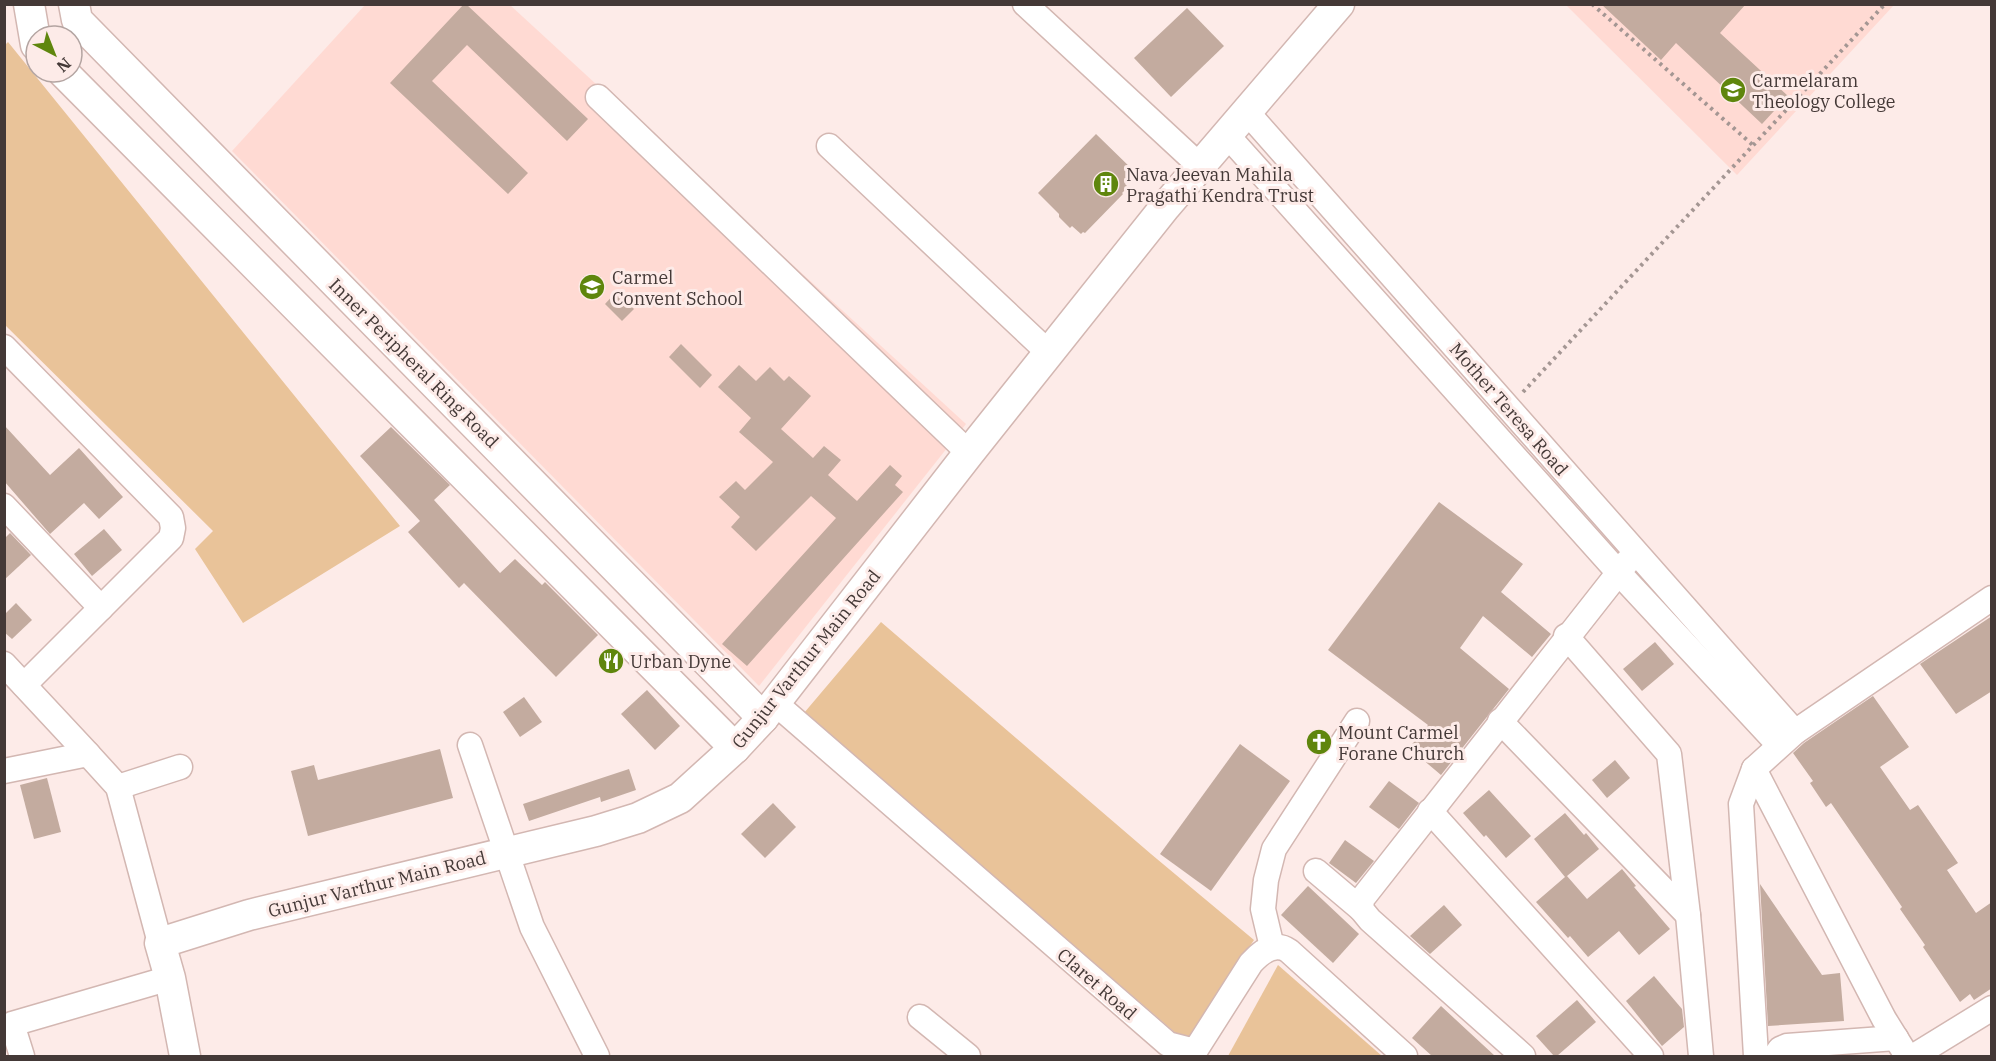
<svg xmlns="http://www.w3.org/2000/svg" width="1996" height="1061" font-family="'IBM Plex Serif',serif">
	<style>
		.built { fill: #ffdad3 }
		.green { fill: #e9c399 }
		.building { fill: #c3ab9f }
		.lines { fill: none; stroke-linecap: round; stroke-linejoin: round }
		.minor-casing { stroke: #d3b7b2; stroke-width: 27 }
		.major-casing { stroke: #d3b7b2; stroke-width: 33 }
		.path { stroke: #a49693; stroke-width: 4; stroke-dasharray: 3 4.5; stroke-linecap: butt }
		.minor { stroke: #fff; stroke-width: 24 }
		.major { stroke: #fff; stroke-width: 30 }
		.labels { text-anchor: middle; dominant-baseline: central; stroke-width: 6; stroke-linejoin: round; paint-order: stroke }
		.poi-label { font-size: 18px; fill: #443937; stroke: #fdebe8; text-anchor: start }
		.street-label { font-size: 18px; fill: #443937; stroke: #fdebe8 }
	</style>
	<rect width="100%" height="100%" fill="#fdebe8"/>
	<g class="built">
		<path d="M 365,5 L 510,5 L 966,424 L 759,686 L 232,151 Z"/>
		<path d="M 1566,5 L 1894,5 L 1737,175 Z"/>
	</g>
	<g class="green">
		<path d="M 8,42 L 400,526 L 243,623 L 195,549 L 213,531 L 5,325 L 4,46 Z"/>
		<path d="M 881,622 L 1151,854 L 1254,940 L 1186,1042 L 804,713 Z"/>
		<path d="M 1278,965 L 1382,1056 L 1228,1056 Z"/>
	</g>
	<g class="building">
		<path d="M 464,4 L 466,4 L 588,119 L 567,141 L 467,45 L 432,81 L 528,173 L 508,194 L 390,83 Z"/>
		<path d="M 1601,4 L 1746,4 L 1720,33 L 1788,96 L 1762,124 L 1676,43 L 1661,60 Z"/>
		<path d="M 1187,8 L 1224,46 L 1171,97 L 1134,58 Z"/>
		<path d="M 1096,134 L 1136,173 L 1125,184 L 1128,187 L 1122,193 L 1123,194 L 1085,233 L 1083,232 L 1081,234 L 1072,226 L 1070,228 L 1059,217 L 1059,214 L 1038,193 Z"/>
		<path d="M 616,292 L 634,309 L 622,321 L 605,304 Z"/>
		<path d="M 681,344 L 712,375 L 700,388 L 669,357 Z"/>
		<path d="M 739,365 L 756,381 L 770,367 L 784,381 L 789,376 L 811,396 L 781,429 L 813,458 L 824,446 L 841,460 L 828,475 L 857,501 L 890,465 L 902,476 L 895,485 L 903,492 L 747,666 L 722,644 L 836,518 L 811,496 L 756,551 L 731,527 L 740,517 L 719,497 L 736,481 L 745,490 L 773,462 L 739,432 L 751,418 L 718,387 Z"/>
		<path d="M 4,425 L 50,475 L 79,448 L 123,497 L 99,519 L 84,503 L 50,534 L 4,481 Z"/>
		<path d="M 391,427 L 450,485 L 434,500 L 500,573 L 515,559 L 542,585 L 545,582 L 598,635 L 556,677 L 464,583 L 459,588 L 408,532 L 420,521 L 360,456 Z"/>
		<path d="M 1439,502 L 1523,564 L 1501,592 L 1551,634 L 1532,657 L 1483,616 L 1460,648 L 1509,689 L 1441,775 L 1409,748 L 1428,725 L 1328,650 Z"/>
		<path d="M 104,529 L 122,550 L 92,576 L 74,554 Z"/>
		<path d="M 10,533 L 31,555 L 4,580 L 4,539 Z"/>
		<path d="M 16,603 L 32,620 L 12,639 L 4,632 L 4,615 Z"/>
		<path d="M 1992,616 L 1992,691 L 1956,714 L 1920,664 Z"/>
		<path d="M 1655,642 L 1674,664 L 1642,691 L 1623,669 Z"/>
		<path d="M 647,690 L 680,726 L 655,750 L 621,714 Z"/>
		<path d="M 1873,696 L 1909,747 L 1880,767 L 1910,810 L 1918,805 L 1958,863 L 1947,870 L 1976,913 L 1992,902 L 1992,988 L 1974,1000 L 1970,994 L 1960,1002 L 1923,947 L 1925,945 L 1900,909 L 1902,907 L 1881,876 L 1831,803 L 1826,807 L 1810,783 L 1813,781 L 1793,753 L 1804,743 Z"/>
		<path d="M 524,697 L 542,722 L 520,737 L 503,712 Z"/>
		<path d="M 1240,744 L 1290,781 L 1211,891 L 1160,854 Z"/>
		<path d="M 440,749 L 453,798 L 308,836 L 291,771 L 314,765 L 318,780 Z"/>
		<path d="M 1615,760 L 1630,778 L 1607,798 L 1592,780 Z"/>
		<path d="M 629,769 L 636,790 L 601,802 L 600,797 L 529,821 L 523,804 Z"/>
		<path d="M 47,778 L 61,832 L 34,839 L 20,785 Z"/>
		<path d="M 1389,781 L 1419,803 L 1399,829 L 1369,807 Z"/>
		<path d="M 1489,790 L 1531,836 L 1506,858 L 1486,835 L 1484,837 L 1463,813 Z"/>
		<path d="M 773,803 L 796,827 L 765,858 L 741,834 Z"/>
		<path d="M 1565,813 L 1584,835 L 1586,833 L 1599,849 L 1567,876 L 1587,899 L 1622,869 L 1636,886 L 1634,887 L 1670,929 L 1639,955 L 1619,931 L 1588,957 L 1570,936 L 1568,938 L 1536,902 L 1565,877 L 1534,839 Z"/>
		<path d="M 1345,840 L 1374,861 L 1356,883 L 1329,863 Z"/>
		<path d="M 1760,884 L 1822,975 L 1840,973 L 1844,1021 L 1768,1026 Z"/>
		<path d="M 1308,886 L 1359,934 L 1333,963 L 1281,915 Z"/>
		<path d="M 1444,905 L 1462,925 L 1430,954 L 1410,936 Z"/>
		<path d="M 1654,976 L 1682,1009 L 1684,1027 L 1662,1046 L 1626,1001 Z"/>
		<path d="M 1577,1000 L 1596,1022 L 1557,1056 L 1554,1056 L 1536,1036 Z"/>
		<path d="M 1441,1006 L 1469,1032 L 1495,1056 L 1432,1056 L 1412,1038 Z"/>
	</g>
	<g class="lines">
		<g class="minor-casing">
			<g id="minor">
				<path d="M 1025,4 L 1200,166"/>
				<path d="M 598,97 L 969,453"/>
				<path d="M 1247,112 L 1795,732"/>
				<path d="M 1227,135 L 1618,572 L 1779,745"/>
				<path d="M 829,146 L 1049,353"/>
				<path d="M 4,347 L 171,517 L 173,528 L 171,538 L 24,685"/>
				<path d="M 4,506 L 101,608"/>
				<path d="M 1566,636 L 1669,754 L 1688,915 L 1701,1056"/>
				<path d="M 4,664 L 88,754"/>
				<path d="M 775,703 L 1168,1044 L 1195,1051 L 1251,963 C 1261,952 1275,941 1289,951 L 1405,1056"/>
				<path d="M 1500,721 L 1688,915"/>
				<path d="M 470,745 L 532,927 L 597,1056"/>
				<path d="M 1754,769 L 1884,1019 L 1907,1056"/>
				<path d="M 4,771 L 88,754 L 118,787 L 160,943"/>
				<path d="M 118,787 L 180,767"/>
				<path d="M 1430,811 L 1651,1056"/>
				<path d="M 1316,871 L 1361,909"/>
				<path d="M 1272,947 L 1263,909 L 1266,880 L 1274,849 L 1357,721"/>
				<path d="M 920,1017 L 968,1056"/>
				<path d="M 22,1056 L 12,1024 L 170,978"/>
				<path d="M 1523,1056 L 1370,920 L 1361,909 L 1362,899 L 1627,562"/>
				<path d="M 1756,1056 L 1741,804 L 1754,769 L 1795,732 L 1992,598"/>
				<path d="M 1775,1056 L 1780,1049 L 1787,1046 L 1896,1038"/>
				<path d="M 1914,1056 L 1992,1008"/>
			</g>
		</g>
		<g class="major-casing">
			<g id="major">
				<path d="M 29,4 L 36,45"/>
				<path d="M 74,4 L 77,20 L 763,718"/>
				<path d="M 63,72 L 735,748"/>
				<path d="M 185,1056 L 170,978 L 160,943 L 249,915 L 596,831 L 638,818 L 680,798 L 735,748 L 763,718 L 969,453 L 1165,207 L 1339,4"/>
			</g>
		</g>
		<g class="path">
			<path d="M 1592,4 L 1754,146"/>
			<path d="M 1523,392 L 1885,4"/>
		</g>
		<use href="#minor" class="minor"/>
		<use href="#major" class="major"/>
	</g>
	<defs>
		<g id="university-disc" transform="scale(1.35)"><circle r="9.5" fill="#5f860d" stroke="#fdebe8"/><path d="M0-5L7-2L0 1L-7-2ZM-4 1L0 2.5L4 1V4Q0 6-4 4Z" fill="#fff"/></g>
		<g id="building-disc" transform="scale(1.35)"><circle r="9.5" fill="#5f860d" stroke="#fdebe8"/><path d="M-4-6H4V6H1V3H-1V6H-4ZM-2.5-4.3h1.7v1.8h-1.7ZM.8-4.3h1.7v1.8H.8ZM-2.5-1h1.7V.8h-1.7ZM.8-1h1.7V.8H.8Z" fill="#fff"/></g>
		<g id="school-disc" transform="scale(1.35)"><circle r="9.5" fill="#5f860d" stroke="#fdebe8"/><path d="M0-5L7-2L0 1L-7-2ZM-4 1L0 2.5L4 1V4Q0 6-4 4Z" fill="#fff"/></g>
		<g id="restaurant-disc" transform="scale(1.35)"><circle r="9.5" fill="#5f860d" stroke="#fdebe8"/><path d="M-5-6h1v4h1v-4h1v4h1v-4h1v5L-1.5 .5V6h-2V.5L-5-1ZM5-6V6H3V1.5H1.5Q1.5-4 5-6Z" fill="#fff"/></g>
		<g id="church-disc" transform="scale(1.35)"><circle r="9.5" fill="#5f860d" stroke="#fdebe8"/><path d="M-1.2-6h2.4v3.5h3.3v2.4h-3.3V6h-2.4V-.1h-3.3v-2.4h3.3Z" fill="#fff"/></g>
	</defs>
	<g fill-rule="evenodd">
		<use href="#university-disc" x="1733" y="90"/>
		<use href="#building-disc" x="1106" y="184"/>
		<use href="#school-disc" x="592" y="287"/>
		<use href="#restaurant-disc" x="611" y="661"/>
		<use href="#church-disc" x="1319" y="742"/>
	</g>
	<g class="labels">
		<g class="poi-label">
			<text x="1752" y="80">Carmelaram<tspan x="1752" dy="21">Theology College</tspan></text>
			<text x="1126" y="174">Nava Jeevan Mahila<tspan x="1126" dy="21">Pragathi Kendra Trust</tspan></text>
			<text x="612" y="277">Carmel<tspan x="612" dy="21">Convent School</tspan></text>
			<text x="630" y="661">Urban Dyne</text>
			<text x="1338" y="732">Mount Carmel<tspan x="1338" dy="21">Forane Church</tspan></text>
		</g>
		<g class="street-label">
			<text transform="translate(414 363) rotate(45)">Inner Peripheral Ring Road</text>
			<text transform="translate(1509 409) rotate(49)">Mother Teresa Road</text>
			<text transform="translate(806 659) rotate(-51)">Gunjur Varthur Main Road</text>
			<text transform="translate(377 884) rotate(-14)">Gunjur Varthur Main Road</text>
			<text transform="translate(1097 984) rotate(41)">Claret Road</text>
		</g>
	</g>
	<rect width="1996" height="1061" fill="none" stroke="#443937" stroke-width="12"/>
	<g transform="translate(54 54) rotate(138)"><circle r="28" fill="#fdebe8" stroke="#b3a4a1" stroke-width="1.5"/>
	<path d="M0-4.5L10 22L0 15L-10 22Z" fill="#5f860d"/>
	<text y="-9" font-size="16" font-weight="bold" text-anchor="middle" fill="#443937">N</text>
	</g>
</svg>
